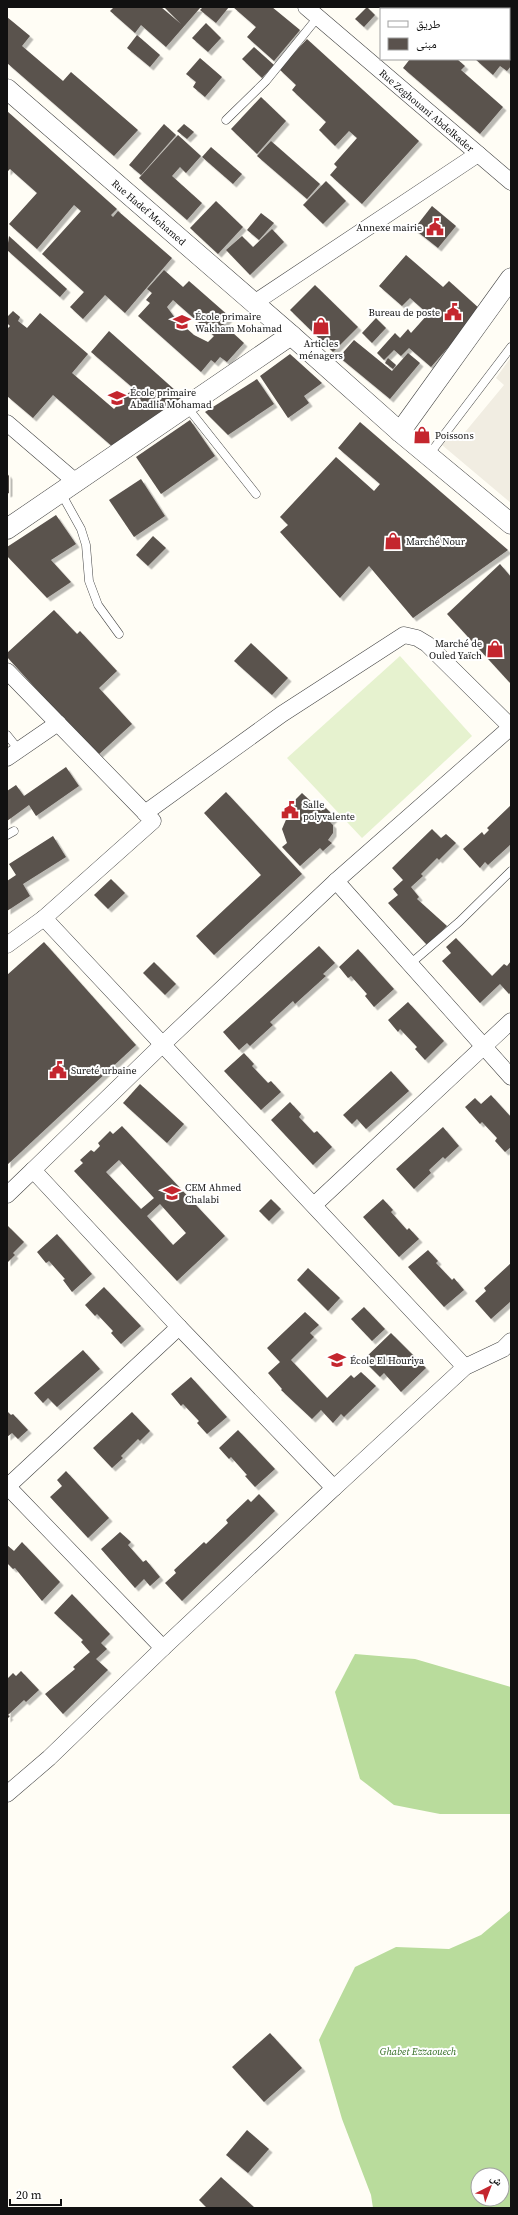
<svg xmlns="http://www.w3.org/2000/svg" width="518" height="2215" font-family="'Source Serif 4','Noto Naskh Arabic',serif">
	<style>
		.forest { fill: #b9dc9c; fill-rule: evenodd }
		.pitch { fill: #e6f2cf }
		.plaza { fill: #f1ede2 }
		.building { fill: #5a524d; fill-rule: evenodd; filter: url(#shadow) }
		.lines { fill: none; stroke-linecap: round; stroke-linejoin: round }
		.service-casing { stroke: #444; stroke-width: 9 }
		.minor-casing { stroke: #444; stroke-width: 17 }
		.tertiary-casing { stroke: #444; stroke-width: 21 }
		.service { stroke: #fff; stroke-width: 8 }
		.minor { stroke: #fff; stroke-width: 16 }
		.tertiary { stroke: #fff; stroke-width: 20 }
		.labels { text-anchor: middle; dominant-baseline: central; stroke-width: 4; stroke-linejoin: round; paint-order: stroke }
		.street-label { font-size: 10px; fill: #111; stroke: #fff }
		.poi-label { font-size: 10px; fill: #111; stroke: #fff; text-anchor: start }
		.park-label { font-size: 10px; font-style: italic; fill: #2f6b1f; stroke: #fff }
	</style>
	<defs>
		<filter id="shadow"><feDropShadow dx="3.5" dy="3.5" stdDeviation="0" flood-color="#0004"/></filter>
	</defs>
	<rect width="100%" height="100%" fill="#fffdf5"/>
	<g class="forest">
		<path d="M 355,1654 L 415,1659 L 511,1687 L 511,1814 L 440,1814 L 394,1805 L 360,1779 L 335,1692 Z"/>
		<path d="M 511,1910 L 511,2208 L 373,2208 L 371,2195 L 342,2119 L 319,2040 L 355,1967 L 396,1947 L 449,1949 L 481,1935 ZM 478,2175 L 502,2175 L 502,2199 L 478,2199 Z"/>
	</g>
	<path class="pitch" d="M 400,656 L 472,736 L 362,838 L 287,758 Z"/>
	<path class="plaza" d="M 511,357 L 511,503 L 442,445 L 453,431 L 461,437 L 504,385 L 496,378 Z"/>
	<g class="building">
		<path d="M 114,7 L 161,7 L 181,24 L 164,7 L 200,8 L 166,47 L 141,25 L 135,33 L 110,11 Z"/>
		<path d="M 203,7 L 229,7 L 216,23 L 200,10 Z"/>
		<path d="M 233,7 L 272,7 L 300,30 L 274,61 L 247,37 L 256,27 Z"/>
		<path d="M 367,7 L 375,15 L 364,27 L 355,19 Z"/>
		<path d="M 387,7 L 406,7 L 408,9 L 385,9 Z"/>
		<path d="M 425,7 L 446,7 L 444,9 L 423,9 Z"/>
		<path d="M 511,15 L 511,66 L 507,71 L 500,66 L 493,75 L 475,59 L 509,59 L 509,18 Z"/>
		<path d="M 7,17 L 30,36 L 22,46 L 63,81 L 71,72 L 138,130 L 114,156 L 7,63 Z"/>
		<path d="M 206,23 L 221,38 L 208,52 L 192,38 Z"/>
		<path d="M 137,35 L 160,55 L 150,67 L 127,48 Z"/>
		<path d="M 307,39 L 419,141 L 362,204 L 330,175 L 337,167 L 334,164 L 357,138 L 349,131 L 335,146 L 319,130 L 326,122 L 292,90 L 296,85 L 279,69 Z"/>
		<path d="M 254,47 L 274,65 L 262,78 L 242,59 Z"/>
		<path d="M 200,58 L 222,77 L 205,97 L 193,87 L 196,82 L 186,74 Z"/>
		<path d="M 410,59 L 457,59 L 465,66 L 461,70 L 503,107 L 480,134 L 403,68 Z"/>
		<path d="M 261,97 L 286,121 L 257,154 L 231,129 Z"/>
		<path d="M 7,111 L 117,209 L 111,215 L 113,217 L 118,211 L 172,258 L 125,313 L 105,295 L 83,319 L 70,307 L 84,292 L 42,254 L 81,211 L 74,205 L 37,249 L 9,224 L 37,193 L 10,169 L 7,172 Z"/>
		<path d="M 164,124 L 176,135 L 141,175 L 129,165 Z"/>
		<path d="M 184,124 L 194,132 L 187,139 L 177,131 Z"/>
		<path d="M 178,135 L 201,156 L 186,173 L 180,167 L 172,176 L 202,203 L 187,220 L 139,178 Z"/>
		<path d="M 271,141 L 320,184 L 307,199 L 257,156 Z"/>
		<path d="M 211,147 L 242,174 L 233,184 L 202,157 Z"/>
		<path d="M 326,181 L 346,201 L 323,224 L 303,205 Z"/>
		<path d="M 216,201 L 243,227 L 218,254 L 190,228 Z"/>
		<path d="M 432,206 L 456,226 L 438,248 L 414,229 Z"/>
		<path d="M 261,213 L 274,223 L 259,240 L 247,230 Z"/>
		<path d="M 272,229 L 284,242 L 250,275 L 226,250 L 242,236 L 253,247 Z"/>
		<path d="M 9,236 L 67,289 L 60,297 L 7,250 Z"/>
		<path d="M 406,255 L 443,287 L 449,281 L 481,310 L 431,367 L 409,348 L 401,356 L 394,350 L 384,360 L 377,353 L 395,333 L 400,338 L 408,329 L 411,333 L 428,314 L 410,298 L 402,306 L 379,286 Z"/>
		<path d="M 164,270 L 183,287 L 189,281 L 230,317 L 223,324 L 244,343 L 227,362 L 220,357 L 215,363 L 211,360 L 201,372 L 138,316 L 150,303 L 146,300 L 152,293 L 147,289 ZM 173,300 L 214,336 L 208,342 L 194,335 L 175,318 L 167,307 Z"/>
		<path d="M 315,285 L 358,327 L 333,352 L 290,310 Z"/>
		<path d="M 13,311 L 20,317 L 18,321 L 27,328 L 40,313 L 88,354 L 72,373 L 114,409 L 133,388 L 91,352 L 109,331 L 186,400 L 114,448 L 53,395 L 33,418 L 7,396 L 7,329 L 10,326 L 7,323 L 7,317 Z"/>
		<path d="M 376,318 L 386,328 L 372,343 L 362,333 Z"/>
		<path d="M 354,340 L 392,371 L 408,353 L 420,363 L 390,399 L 339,357 Z"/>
		<path d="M 290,354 L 322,383 L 304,396 L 309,403 L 288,418 L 260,376 Z"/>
		<path d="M 388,358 L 396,365 L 393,369 L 385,363 Z"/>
		<path d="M 257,379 L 274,404 L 228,435 L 205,412 Z"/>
		<path d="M 190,420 L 215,456 L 161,494 L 136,457 Z"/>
		<path d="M 360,422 L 508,550 L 413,618 L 369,566 L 340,598 L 280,532 L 288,525 L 280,517 L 336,457 L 374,491 L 380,484 L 338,448 Z"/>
		<path d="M 7,473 L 9,476 L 9,493 L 7,494 Z"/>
		<path d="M 141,479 L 165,516 L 134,537 L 109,500 Z"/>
		<path d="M 56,515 L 76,544 L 51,560 L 71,582 L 47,598 L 7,556 L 7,547 Z"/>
		<path d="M 153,536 L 166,548 L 148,566 L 136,555 Z"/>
		<path d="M 500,564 L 511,577 L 511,684 L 447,614 Z"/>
		<path d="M 54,610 L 77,634 L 80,631 L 117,671 L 99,688 L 132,724 L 97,756 L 7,657 L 7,653 Z"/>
		<path d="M 251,643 L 288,678 L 272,695 L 234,661 Z"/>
		<path d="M 66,767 L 79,786 L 36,816 L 29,805 L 7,821 L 7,791 L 16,785 L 24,796 Z"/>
		<path d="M 226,792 L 302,874 L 214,955 L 196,936 L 261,875 L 204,813 Z"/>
		<path d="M 302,793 L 321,811 L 325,807 L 335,817 L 330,822 L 333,825 L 333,833 L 328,840 L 332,843 L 323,851 L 320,848 L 300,866 L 282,847 L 287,843 L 282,829 L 288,815 L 284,811 Z"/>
		<path d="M 511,805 L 511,844 L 488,865 L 485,862 L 480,868 L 463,849 L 482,832 L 484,835 L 489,830 L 487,828 Z"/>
		<path d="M 432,829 L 441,838 L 446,834 L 456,843 L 439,860 L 437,858 L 421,874 L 423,876 L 411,887 L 419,897 L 417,899 L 447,926 L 427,945 L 388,903 L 398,895 L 393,889 L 403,880 L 392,868 Z"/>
		<path d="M 53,836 L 66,857 L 23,884 L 30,896 L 7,911 L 7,881 L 16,875 L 9,864 Z"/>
		<path d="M 111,879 L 125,893 L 108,909 L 94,895 Z"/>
		<path d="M 456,938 L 492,976 L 504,964 L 507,966 L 511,961 L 511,992 L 509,994 L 500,984 L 480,1003 L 442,961 L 451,953 L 446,947 Z"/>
		<path d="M 44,942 L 136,1045 L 7,1165 L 7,975 Z"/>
		<path d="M 319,946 L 335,963 L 323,974 L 326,976 L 295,1004 L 293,1001 L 270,1022 L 273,1025 L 250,1046 L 247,1043 L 239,1050 L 223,1032 Z"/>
		<path d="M 358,949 L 394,989 L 374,1007 L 365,996 L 367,994 L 351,976 L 348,978 L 339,967 Z"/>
		<path d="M 154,962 L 176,984 L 165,995 L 143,973 Z"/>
		<path d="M 408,1002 L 444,1041 L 425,1060 L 415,1049 L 417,1047 L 400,1029 L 398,1032 L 388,1020 Z"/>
		<path d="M 244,1053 L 254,1064 L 252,1066 L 268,1083 L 271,1081 L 281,1092 L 261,1110 L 224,1071 Z"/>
		<path d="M 391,1071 L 409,1091 L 366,1129 L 357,1119 L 352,1124 L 343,1115 Z"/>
		<path d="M 140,1084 L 184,1124 L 167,1143 L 123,1103 Z"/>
		<path d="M 491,1095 L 511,1117 L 511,1147 L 505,1152 L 495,1141 L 497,1138 L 482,1122 L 480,1124 L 465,1107 L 475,1098 L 481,1104 Z"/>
		<path d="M 290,1102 L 301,1114 L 299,1117 L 314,1133 L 317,1131 L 332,1147 L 313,1165 L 271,1120 Z"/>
		<path d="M 122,1126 L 225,1236 L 177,1281 L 74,1171 L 83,1163 L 80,1160 L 91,1150 L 94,1152 L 100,1146 L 98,1143 L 110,1131 L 113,1134 ZM 119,1160 L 154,1198 L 141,1209 L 106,1172 ZM 160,1204 L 186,1233 L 173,1245 L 147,1216 Z"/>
		<path d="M 443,1127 L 459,1146 L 445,1159 L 443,1157 L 429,1170 L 431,1173 L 414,1189 L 396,1169 Z"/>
		<path d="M 271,1199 L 281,1209 L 269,1221 L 259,1211 Z"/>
		<path d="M 383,1199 L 393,1210 L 391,1212 L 407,1230 L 409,1228 L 419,1239 L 399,1257 L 363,1217 Z"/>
		<path d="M 7,1225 L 24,1242 L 13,1253 L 15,1255 L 7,1263 Z"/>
		<path d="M 57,1234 L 92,1274 L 72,1292 L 63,1280 L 65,1279 L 49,1261 L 46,1263 L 37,1252 Z"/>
		<path d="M 428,1250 L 438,1261 L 436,1263 L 452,1280 L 454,1278 L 464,1290 L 444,1307 L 408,1267 Z"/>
		<path d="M 511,1263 L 511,1301 L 491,1319 L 475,1301 L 486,1291 L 484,1288 Z"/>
		<path d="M 308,1268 L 340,1298 L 328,1311 L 297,1280 Z"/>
		<path d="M 104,1287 L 141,1326 L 121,1344 L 111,1333 L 113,1331 L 97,1314 L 95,1316 L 85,1305 Z"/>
		<path d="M 364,1307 L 385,1329 L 372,1341 L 351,1319 Z"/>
		<path d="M 305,1312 L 319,1325 L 310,1333 L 314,1337 L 291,1360 L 327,1398 L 351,1375 L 354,1378 L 361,1372 L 376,1386 L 344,1417 L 341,1414 L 333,1423 L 321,1410 L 312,1419 L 281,1390 L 282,1389 L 268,1373 L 280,1362 L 267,1348 Z"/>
		<path d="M 391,1333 L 426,1368 L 401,1392 L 384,1373 L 380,1377 L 363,1360 Z"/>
		<path d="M 83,1350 L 100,1369 L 57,1407 L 48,1398 L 43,1403 L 34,1393 Z"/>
		<path d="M 191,1377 L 227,1417 L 207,1434 L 197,1423 L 199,1421 L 183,1404 L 181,1406 L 171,1394 Z"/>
		<path d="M 7,1411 L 11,1415 L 13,1414 L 28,1430 L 18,1439 L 12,1433 L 7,1437 Z"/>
		<path d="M 132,1412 L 150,1431 L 140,1441 L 138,1439 L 121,1456 L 123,1458 L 112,1468 L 93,1448 Z"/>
		<path d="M 238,1430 L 275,1469 L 255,1487 L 245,1476 L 247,1475 L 231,1457 L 229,1459 L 219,1448 Z"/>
		<path d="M 66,1471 L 109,1518 L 88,1538 L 50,1497 L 62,1486 L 57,1480 Z"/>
		<path d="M 259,1494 L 275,1511 L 182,1601 L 165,1583 L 176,1573 L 174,1570 L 204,1542 L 206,1544 L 228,1523 L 226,1520 L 248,1499 L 251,1502 Z"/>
		<path d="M 120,1532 L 131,1542 L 128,1545 L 143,1562 L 146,1560 L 160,1577 L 150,1586 L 144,1579 L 135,1588 L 101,1549 Z"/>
		<path d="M 22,1542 L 60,1582 L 42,1601 L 15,1568 L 13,1569 L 7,1563 L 7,1545 L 14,1551 Z"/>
		<path d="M 72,1594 L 110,1634 L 101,1643 L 107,1649 L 96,1659 L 108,1670 L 63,1714 L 45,1694 L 75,1669 L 73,1667 L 90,1652 L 81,1642 L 83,1640 L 54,1613 Z"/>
		<path d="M 21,1671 L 39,1690 L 26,1702 L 24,1700 L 8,1715 L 10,1716 L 7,1719 L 7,1679 L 13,1673 L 16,1676 Z"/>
		<path d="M 270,2033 L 302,2068 L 264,2102 L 232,2067 Z"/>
		<path d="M 247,2130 L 269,2149 L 248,2173 L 226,2155 Z"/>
		<path d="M 221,2177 L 255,2208 L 207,2208 L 199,2200 Z"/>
	</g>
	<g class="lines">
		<g class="service-casing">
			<g id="service">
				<path d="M 226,120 L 266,81 L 318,17"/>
				<path d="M 187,407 L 256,494"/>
				<path d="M 428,456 L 511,347"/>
				<path d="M 61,493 L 81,529 L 86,545 L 89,581 L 98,605 L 119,634"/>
				<path d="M 7,735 L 19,750"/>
				<path d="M 7,835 L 14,831"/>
				<path d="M 410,964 L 459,922 L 511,871"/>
			</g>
		</g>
		<g class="minor-casing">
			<g id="minor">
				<path id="s1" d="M 306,7 L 511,182"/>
				<path d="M 254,303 L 478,154"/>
				<path d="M 7,423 L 77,483"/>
				<path d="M 7,671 L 153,821 L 44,918 L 7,945"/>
				<path d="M 7,758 L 58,723"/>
				<path d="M 145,813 L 282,714 L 404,635 L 417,638 L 427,644 L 511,727"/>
				<path d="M 336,881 L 511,1077"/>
				<path d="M 44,918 L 465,1367"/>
				<path d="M 7,1195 L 33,1170"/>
				<path d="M 314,1205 L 511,1021"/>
				<path d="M 7,1486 L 163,1648"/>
				<path d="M 7,1487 L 179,1327 L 33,1170 L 163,1044 L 336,881 L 511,727"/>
				<path d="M 334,1488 L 465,1367 L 503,1349 L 511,1341"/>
				<path d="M 7,1794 L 49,1758 L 163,1648 L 334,1488 L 179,1327"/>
			</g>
		</g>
		<g class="tertiary-casing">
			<g id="tertiary">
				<path id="s2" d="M 7,89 L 291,335 L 400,432 L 511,524"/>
				<path d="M 400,432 L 511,278"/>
				<path d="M 7,529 L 291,335"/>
			</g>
		</g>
		<use href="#service" class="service"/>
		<use href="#minor" class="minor"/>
		<use href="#tertiary" class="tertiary"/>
	</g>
	<defs>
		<g id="civic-bare" transform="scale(1.38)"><path d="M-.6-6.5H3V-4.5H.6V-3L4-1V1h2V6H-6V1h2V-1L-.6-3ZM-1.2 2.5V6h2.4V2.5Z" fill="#c4262e" stroke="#fff" stroke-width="2.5" paint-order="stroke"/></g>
		<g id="school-bare" transform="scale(1.38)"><path d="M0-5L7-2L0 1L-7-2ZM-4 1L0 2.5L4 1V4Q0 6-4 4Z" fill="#c4262e" stroke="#fff" stroke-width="2.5" paint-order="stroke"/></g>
		<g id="shop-bare" transform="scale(1.38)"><path d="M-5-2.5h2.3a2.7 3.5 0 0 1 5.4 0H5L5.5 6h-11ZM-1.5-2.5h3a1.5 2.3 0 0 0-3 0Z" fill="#c4262e" stroke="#fff" stroke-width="2.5" paint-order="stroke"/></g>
	</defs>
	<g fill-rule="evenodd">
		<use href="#civic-bare" x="435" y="227"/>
		<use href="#civic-bare" x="453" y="312"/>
		<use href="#school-bare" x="182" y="322"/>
		<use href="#shop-bare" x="321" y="326"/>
		<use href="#school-bare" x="117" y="398"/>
		<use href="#shop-bare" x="422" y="435"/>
		<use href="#shop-bare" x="393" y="541"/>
		<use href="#shop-bare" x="495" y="649"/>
		<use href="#civic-bare" x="290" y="810"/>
		<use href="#civic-bare" x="58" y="1070"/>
		<use href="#school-bare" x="172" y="1193"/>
		<use href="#school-bare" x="337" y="1360"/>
	</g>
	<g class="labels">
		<g class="street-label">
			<text stroke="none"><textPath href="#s1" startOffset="159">Rue Zeghouani Abdelkader</textPath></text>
			<text stroke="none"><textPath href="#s2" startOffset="188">Rue Hadef Mohamed</textPath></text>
		</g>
		<g class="poi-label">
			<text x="422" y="227" text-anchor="end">Annexe mairie</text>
			<text x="440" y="312" text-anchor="end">Bureau de poste</text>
			<text x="195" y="316">École primaire<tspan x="195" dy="12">Wakham Mohamad</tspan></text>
			<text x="321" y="343" text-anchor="middle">Articles<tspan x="321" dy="12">ménagers</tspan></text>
			<text x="130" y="392">École primaire<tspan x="130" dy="12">Abadlia Mohamad</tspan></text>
			<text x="435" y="435">Poissons</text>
			<text x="406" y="541">Marché Nour</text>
			<text x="482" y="643" text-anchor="end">Marché de<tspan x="482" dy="12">Ouled Yaïch</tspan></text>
			<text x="303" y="804">Salle<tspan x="303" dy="12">polyvalente</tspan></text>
			<text x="71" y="1070">Sureté urbaine</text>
			<text x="185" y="1187">CEM Ahmed<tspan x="185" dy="12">Chalabi</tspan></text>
			<text x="350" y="1360">École El Houriya</text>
		</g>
		<g class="park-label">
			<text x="418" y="2051">Ghabet Ezzaouech</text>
		</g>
	</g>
	<rect width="518" height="2215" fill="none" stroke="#111111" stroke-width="16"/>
	<rect x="380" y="8" width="130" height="52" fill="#ffffff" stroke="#a0a0a0"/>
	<rect x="388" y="21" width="20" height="6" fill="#ffffff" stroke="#a0a0a0"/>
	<text x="416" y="28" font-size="12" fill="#111111">طريق</text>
	<rect x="388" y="38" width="20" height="12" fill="#5a524d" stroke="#a0a0a0"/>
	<text x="416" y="48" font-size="12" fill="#111111">مبنى</text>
	<g transform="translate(490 2187) rotate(42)"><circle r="19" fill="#ffffff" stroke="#a0a0a0"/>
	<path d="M0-3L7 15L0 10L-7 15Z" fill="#c4262e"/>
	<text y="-6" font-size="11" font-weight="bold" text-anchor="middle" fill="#111111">ش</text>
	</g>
	<path d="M10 2199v6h51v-6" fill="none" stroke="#111111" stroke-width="2"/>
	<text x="16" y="2199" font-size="12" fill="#111111" stroke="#ffffff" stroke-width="3" paint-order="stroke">20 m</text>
</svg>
